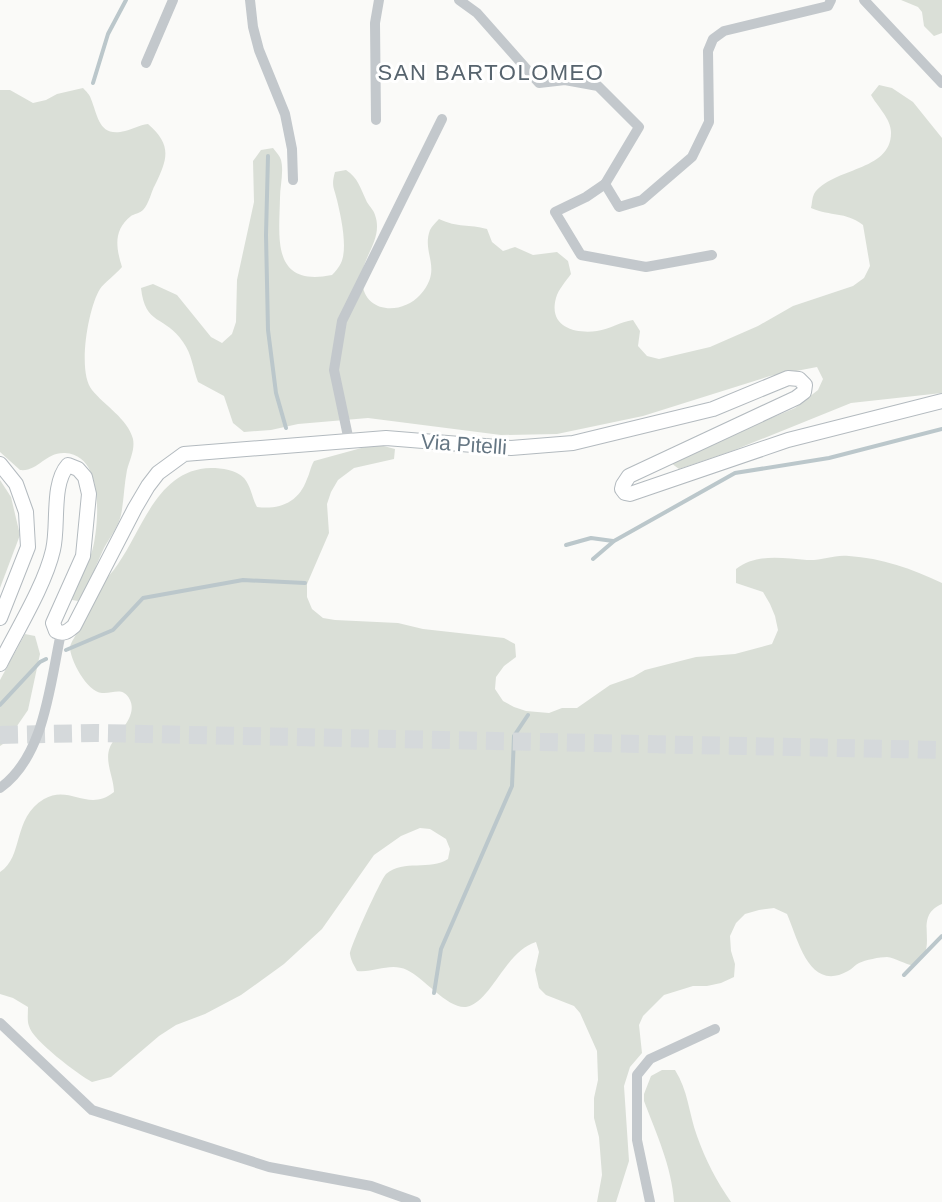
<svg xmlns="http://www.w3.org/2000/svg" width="942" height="1202" font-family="Helvetica,sans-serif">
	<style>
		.green { fill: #dadfd7 }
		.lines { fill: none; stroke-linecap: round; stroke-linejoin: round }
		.stream { stroke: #bbc7cb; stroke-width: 4 }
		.highway-tunnel { stroke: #d5d9db; stroke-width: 18; stroke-dasharray: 18 9; stroke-linecap: butt }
		.secondary-casing { stroke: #b3babf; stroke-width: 16 }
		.street { stroke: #c3c8cc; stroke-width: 10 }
		.secondary { stroke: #fff; stroke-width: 14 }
		.labels { text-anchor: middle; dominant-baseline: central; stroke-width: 6; stroke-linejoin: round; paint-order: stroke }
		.street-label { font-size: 21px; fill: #657683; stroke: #fff }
		.neighbourhood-label { font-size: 22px; letter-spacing: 1.5px; fill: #57646e; stroke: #fff }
	</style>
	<rect width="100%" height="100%" fill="#fafaf8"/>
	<g class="green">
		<path d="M 901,0 L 942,0 L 942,33 L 934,36 L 924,26 L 922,12 L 918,7 Z"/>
		<path d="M 879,85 L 892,88 L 913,102 L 942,138 L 942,393 L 851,403 L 732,451 L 679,469 L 671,463 L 691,452 L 795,408 L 818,390 L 823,379 L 817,367 L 770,376 L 643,416 L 557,434 L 501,435 L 368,418 L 298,424 L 271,430 L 244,432 L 233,423 L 224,396 L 198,382 C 193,369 192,354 183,342 C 165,315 145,326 141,288 L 153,284 L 177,295 L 211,337 L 222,343 L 232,334 L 236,322 L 237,280 L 254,202 L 253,161 L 261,150 L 273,148 C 276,152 280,156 281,160 C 284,172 280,186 280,198 C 279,240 272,287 332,275 C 335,272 339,267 341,263 C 348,248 341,217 337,200 C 334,187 331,186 335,172 L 346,170 C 358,178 360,187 366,200 C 368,205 374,210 375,215 C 384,240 360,258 362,281 C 364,314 402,315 420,295 C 444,268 421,254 430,230 C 432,226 436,222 439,219 C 458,228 469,224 487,229 L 492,242 L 503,251 L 515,247 L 533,255 L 557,252 L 568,261 L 571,274 C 566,281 558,290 556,298 C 548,327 575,334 597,331 C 610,329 620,322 633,320 L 640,331 L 638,346 L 647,356 L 659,359 L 710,347 L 758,326 L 793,306 L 853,286 L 864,278 L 870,266 L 863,225 C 844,211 832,217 811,208 C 812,204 812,198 814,194 C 832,167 892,172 891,132 C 891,119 877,106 871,95 Z"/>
		<path d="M 83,88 C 86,91 90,95 91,99 C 98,116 99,138 125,131 C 133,129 139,125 148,124 C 172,145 168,158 155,185 C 151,192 149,204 143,210 C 140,213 134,214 131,216 C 113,230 116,248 122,267 C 116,274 104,283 100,289 C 88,308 77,372 92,390 C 104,405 128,419 133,439 C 135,450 130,459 127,470 C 124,485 124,500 121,515 C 118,527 110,537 104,548 C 96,565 89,585 78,601 L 72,600 L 73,594 C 80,578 91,560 94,543 C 99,517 103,455 65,453 C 45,452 38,472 20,470 L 0,452 L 0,90 L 10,90 L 33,103 L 46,100 L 57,94 Z"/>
		<path d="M 376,444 L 395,449 L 394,459 L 354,468 L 338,480 L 331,492 L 327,504 L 329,533 L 307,584 L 307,597 L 312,609 L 323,618 L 335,620 L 398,623 L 423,629 L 504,638 L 515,644 L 516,657 L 504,666 L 496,677 L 495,689 L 503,701 L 514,707 L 526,711 L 549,713 L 562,708 L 577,708 L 610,685 L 633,677 L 645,670 L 696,657 L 735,654 L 772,644 L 778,630 L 775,616 L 770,604 L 763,592 L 736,583 L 736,569 C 756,553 783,558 807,560 C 821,561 835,554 849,556 C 881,558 913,569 942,583 L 942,904 C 916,915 933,938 924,955 C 922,959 916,963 914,966 C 905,964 895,958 887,957 C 880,957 865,960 859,963 C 855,965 852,969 848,971 C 809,993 798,939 787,914 L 774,908 L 759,910 L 745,914 L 736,923 L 730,936 L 731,951 L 735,964 L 734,977 L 721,983 L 707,986 L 693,986 L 664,995 L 643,1016 L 639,1025 L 642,1053 L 630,1067 L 624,1086 L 629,1161 L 616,1202 L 597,1202 L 602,1175 L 599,1137 L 594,1118 L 594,1098 L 598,1080 L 597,1051 L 580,1013 L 574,1006 L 546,995 L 539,988 L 535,970 L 539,952 L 536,942 C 505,951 491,1003 466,1007 C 448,1009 424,978 407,970 C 390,962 375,973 357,971 C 354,965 351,961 350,954 C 350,947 381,879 386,874 C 404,859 430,871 448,859 L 450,849 L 446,839 L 430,829 L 420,828 L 401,836 L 374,855 L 322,929 L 284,964 L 241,995 L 205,1014 L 176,1025 L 159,1036 L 111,1077 L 92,1082 C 79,1075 32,1040 29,1026 C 27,1021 28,1013 28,1007 L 13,998 L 0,994 L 0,872 C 24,857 12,818 44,799 C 70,784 88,813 114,792 C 114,778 104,761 110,747 C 116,734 138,717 130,700 C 123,686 113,694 102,693 C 87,692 70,660 70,647 C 71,642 76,635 78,631 C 86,616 92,599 101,586 C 106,578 113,572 118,564 C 143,528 158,469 211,468 C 222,468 236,470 244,478 C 251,486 252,498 257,507 C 280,510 299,502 307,479 C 310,473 310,468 314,461 Z"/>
		<path d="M 0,480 L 11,497 L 20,535 L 0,588 Z"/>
		<path d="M 25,634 L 35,636 L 40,654 L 28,710 L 6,742 L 0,746 L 0,680 Z"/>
		<path d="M 662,1070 L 675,1070 C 688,1090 689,1114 697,1136 C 705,1159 717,1182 731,1202 L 674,1202 C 672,1167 656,1133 644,1101 L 644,1094 L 651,1076 Z"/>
	</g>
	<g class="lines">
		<g class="stream">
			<path d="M 93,83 L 108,34 L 126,0"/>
			<path d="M 268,156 L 266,235 L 268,330 L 276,393 L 286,428"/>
			<path d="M 566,545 L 591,538 L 613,541"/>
			<path d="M 593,559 L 614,541 L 735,473 L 829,458 L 942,429"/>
			<path d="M 66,650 L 113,630 L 143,598 L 243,580 L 305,583"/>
			<path d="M 0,705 L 40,662 L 46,659"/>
			<path d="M 904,975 L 942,936"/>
			<path d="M 434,993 L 441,949 L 512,786 L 514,736 L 528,715"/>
		</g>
		<path class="highway-tunnel" d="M 0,735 L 95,733 L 942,750"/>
		<g class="secondary-casing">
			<g id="secondary">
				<path d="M 0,464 L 16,484 L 26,512 L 28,547 L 0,618"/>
				<path d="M 0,664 C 17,630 45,585 53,550 C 59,525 51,484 68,465 L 78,469 L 85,477 L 89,494 L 83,556 L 53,623 L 56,631 C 64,635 68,631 74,626 L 135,508 L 148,486 L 158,473 L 184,454 L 386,438 L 511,448 L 573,443 L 713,409 L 788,378 L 799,379 L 805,385 L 804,392 L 796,398 L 629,476 L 623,485 L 622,489 L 625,493 L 630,494 L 788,440 L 942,401"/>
			</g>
		</g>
		<g class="street">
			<path d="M 250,0 L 253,27 L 259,50 L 285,114 L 292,149 L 293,180"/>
			<path d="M 459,0 L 477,13 L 539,83 L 565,80 L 598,86 L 639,127 L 605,184 L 619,207 L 642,200 L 692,157 L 709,122 L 708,51 L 713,39 L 724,31 L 828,6 L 831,0"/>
			<path d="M 864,0 L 942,83"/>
			<path d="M 146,63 L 173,0"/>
			<path d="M 376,120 L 375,23 L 379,0"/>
			<path d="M 605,184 L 586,197 L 555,212 L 581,255 L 646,267 L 712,255"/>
			<path d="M 349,441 L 334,370 L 342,321 L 442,119"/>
			<path d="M 0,788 C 45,756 50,683 61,633"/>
			<path d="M 0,1023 L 92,1110 L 269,1167 L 371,1186 L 416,1202"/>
			<path d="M 650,1202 L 637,1140 L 637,1075 L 650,1059 L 715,1029"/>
		</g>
		<use href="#secondary" class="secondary"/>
	</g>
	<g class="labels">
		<g class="street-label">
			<text transform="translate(464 444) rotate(4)">Via Pitelli</text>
		</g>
		<g class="neighbourhood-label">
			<text x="491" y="72">SAN BARTOLOMEO</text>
		</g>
	</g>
</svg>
